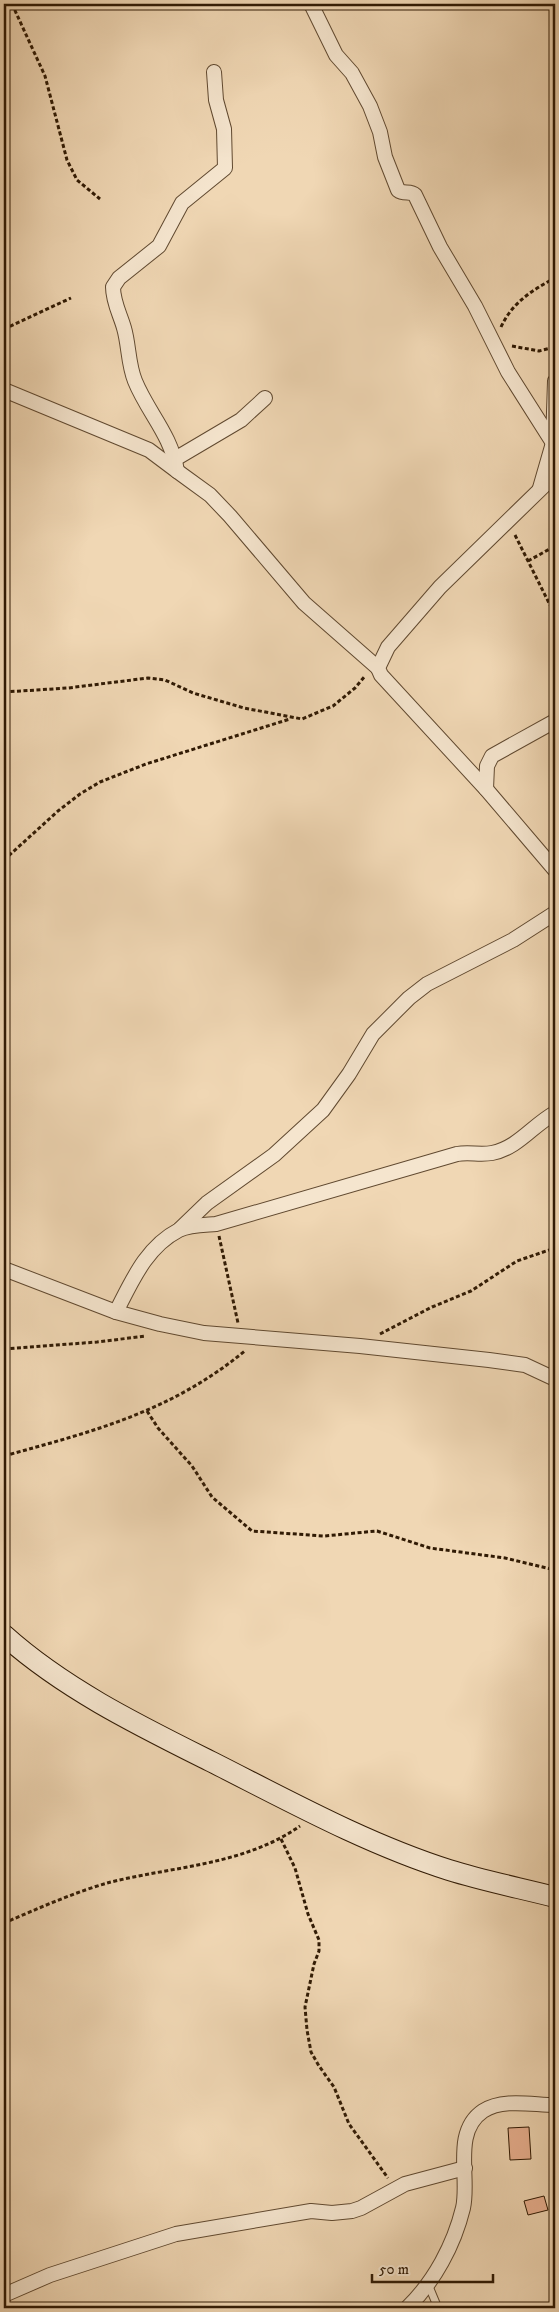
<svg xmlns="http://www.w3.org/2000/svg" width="559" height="2312" font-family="'IM FELL DW Pica',serif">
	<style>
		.building { fill: #e9b191; stroke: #301a04 }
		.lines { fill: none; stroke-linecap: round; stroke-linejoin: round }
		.lane-casing { stroke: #604930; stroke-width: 9 }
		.street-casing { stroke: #604930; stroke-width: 16 }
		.secondary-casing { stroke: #301a04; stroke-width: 22 }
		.path { stroke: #301a04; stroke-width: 3; stroke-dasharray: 4 2.5; stroke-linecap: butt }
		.lane { stroke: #f5e5ce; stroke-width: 7 }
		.street { stroke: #f5e5ce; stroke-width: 14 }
		.secondary { stroke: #f5e5ce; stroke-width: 20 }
	</style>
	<rect width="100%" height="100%" fill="#f0d7b4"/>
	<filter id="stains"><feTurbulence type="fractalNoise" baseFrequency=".004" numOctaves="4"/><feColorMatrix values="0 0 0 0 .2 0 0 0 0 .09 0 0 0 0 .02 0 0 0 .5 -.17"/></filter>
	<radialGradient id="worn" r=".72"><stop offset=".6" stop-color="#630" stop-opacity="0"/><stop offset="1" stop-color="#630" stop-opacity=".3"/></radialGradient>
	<g class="building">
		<path d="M 529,2127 L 531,2159 L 510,2160 L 508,2128 Z"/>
		<path d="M 544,2196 L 548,2210 L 528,2215 L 524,2201 Z"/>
	</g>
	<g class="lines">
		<g class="lane-casing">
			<path id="lane" d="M 428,2284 L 438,2308"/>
		</g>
		<g class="street-casing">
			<g id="street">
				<path d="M 311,4 L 336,55 L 352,73 L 370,106 L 380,132 L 385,157 L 398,190 C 404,195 410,190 415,195 L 440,247 L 475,306 L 508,372 L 553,443"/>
				<path d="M 4,390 L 149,450 L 177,471 L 210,495 L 230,516 L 304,603 L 378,668"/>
				<path d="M 175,459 L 241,420 L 265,398"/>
				<path d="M 177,471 C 171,434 148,413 135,381 C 128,364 129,345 124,328 C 120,314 113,302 113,287 L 119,278 L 159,246 L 182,203 L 225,168 L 224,129 L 216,100 L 214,72"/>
				<path d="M 555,475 L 440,587 L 388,647 L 378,668 L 381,675 L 486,789 L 555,870"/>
				<path d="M 540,488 L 553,443 L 555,381"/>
				<path d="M 486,789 L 487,766 L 492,756 L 555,721"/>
				<path d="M 180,1229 L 207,1203 L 274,1155 L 323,1110 L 349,1074 L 373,1034 L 409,998 L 427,984 L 513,940 L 555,913"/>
				<path d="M 4,1269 L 116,1312 L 160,1324 L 204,1333 L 360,1346 L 489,1360 L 525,1365 L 555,1379"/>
				<path d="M 116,1312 C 132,1281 146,1247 179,1230 C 189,1225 205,1225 216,1224 L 457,1154 C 468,1152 481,1155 492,1153 C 518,1148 533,1125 555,1113"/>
				<path d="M 4,2295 L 50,2275 L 176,2234 L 311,2211 L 332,2213 L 352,2211 L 361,2208 L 405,2184 L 465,2168"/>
				<path d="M 407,2308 C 434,2282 454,2245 463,2208 C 470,2178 452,2132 483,2111 C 503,2098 533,2105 555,2105"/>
			</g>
		</g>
		<g class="secondary-casing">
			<path id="secondary" d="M 4,1635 C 64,1689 140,1726 212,1762 C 289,1801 367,1844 449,1870 C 484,1881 520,1888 555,1897"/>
		</g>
		<g class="path">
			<path d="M 12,4 L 45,76 L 67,160 L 77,180 L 100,199"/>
			<path d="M 501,327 C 512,303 532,290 555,278"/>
			<path d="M 4,329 L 71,298"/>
			<path d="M 512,346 L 539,351 L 555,347"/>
			<path d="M 515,535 L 555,615"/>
			<path d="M 528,561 L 555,546"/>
			<path d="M 4,692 L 68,688 L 148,678 L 165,680 L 193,693 L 244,708 L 302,719 L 333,706 L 355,688 L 365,676"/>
			<path d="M 4,860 L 58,811 L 80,794 L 100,782 L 146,764 L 290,719"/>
			<path d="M 219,1236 L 238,1323"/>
			<path d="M 380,1334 L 432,1307 L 471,1291 L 517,1261 L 555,1248"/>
			<path d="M 4,1349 L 97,1342 L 146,1336"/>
			<path d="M 147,1411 L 158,1428 L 192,1466 L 212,1497 L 252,1531 L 324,1536 L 377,1531 L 430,1548 L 505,1558 L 555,1570"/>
			<path d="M 4,1456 C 94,1431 171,1412 246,1350"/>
			<path d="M 281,1839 L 295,1868 L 308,1914 L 319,1940 L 319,1951 L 314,1964 L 305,2007 L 307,2030 L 311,2052 L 319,2066 L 334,2087 L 349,2124 L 388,2178"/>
			<path d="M 4,1923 C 37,1909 77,1891 111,1882 C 176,1866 244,1865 300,1826"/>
		</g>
		<use href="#lane" class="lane"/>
		<use href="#street" class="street"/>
		<use href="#secondary" class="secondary"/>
	</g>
	<rect width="559" height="2312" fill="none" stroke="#f0d7b4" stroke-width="20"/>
	<rect x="5" y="5" width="549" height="2302" fill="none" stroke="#301a04" stroke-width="2.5"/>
	<rect x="10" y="10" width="539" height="2292" fill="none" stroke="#301a04"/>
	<path d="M372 2274v8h121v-8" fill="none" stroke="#301a04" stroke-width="2.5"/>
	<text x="379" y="2274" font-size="15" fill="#301a04" stroke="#f5e5ce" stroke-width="4" paint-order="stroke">50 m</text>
	<rect width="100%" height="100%" filter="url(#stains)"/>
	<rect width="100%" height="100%" fill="url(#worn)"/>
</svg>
